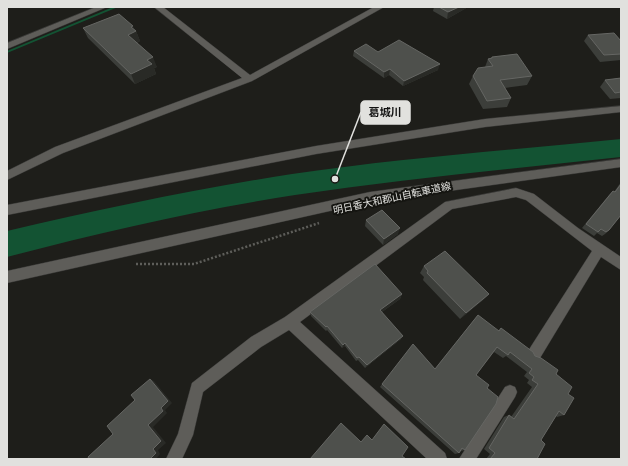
<svg xmlns="http://www.w3.org/2000/svg" width="628" height="466" font-family="Helvetica,'Noto Sans JP',sans-serif">
	<style>
		.lines { fill: none; stroke-linecap: round; stroke-linejoin: round }
		.stream { fill: #135333; fill-rule: evenodd }
		.river { fill: #135333; fill-rule: evenodd }
		.minor-casing { stroke: #383836; stroke-width: 1 }
		.path { stroke: #5e5e5a; stroke-width: 2.5; stroke-dasharray: 2 2; stroke-linecap: butt }
		.minor { fill: #5e5d59; fill-rule: evenodd }
		.wall { fill: #3c3e3a }
		.shaded-wall { fill: #292a26 }
		.building { fill: #4e504c; stroke: #656663 }
		.labels { text-anchor: middle; dominant-baseline: central; stroke-width: 4; stroke-linejoin: round; paint-order: stroke }
		.street-label { font-size: 10px; fill: #e1e1de; stroke: #151511 }
		.leader { fill: none; stroke: #e1e1de; stroke-width: 1.5 }
		.callout-dot { fill: #e1e1de; stroke: #151511; stroke-width: 1.5 }
		.callout { fill: #e1e1de; stroke: #e1e1de; stroke-width: 1.5 }
		.callout-label { font-size: 11px; text-anchor: middle; font-weight: bold; fill: #111 }
	</style>
	<rect width="100%" height="100%" fill="#1e1e1a"/>
	<g class="lines">
		<path class="stream" d="M 113,7 L 118,7 L 7,53 L 7,51 Z"/>
		<path class="river" d="M 621,139 L 621,157 C 512,169 403,179 295,195 C 198,210 102,232 7,257 L 7,231 C 101,209 196,189 292,174 C 401,158 511,150 621,139 Z"/>
		<g class="minor-casing">
			<g id="minor">
				<path d="M 96,7 L 107,7 L 7,49 L 7,43 Z"/>
				<path d="M 154,7 L 163,7 L 250,75 L 374,7 L 384,7 L 252,81 L 63,153 L 7,180 L 7,171 L 55,147 L 242,78 Z"/>
				<path d="M 621,106 L 621,112 L 485,127 L 316,154 L 7,215 L 7,205 L 316,146 L 485,119 Z"/>
				<path d="M 621,159 L 621,167 L 370,202 L 7,283 L 7,271 L 370,192 Z"/>
				<path d="M 516,188 L 534,194 L 578,228 L 621,257 L 621,270 L 601,257 L 540,358 L 535,360 L 530,358 L 528,353 L 530,348 L 592,251 L 526,200 L 516,197 L 452,209 L 300,322 L 445,453 L 447,459 L 427,459 L 289,330 L 261,347 L 203,392 L 193,435 L 182,459 L 166,459 L 178,434 L 192,383 L 251,337 L 285,317 L 445,202 Z"/>
				<path d="M 510,385 L 515,387 L 517,392 L 515,397 L 476,459 L 459,459 L 505,387 Z"/>
			</g>
		</g>
		<path class="path" d="M 136,264 L 194,264 L 319,223"/>
		<use href="#minor" class="minor"/>
	</g>
	<g class="wall">
		<path d="M 434,7 L 468,7 L 447,19 L 433,11 Z"/>
		<path d="M 83,28 L 135,30 L 136,31 L 140,41 L 137,43 L 157,67 L 154,68 L 156,74 L 135,84 L 88,38 Z"/>
		<path d="M 588,35 L 621,41 L 621,60 L 600,62 L 584,41 Z"/>
		<path d="M 354,51 L 378,52 L 438,70 L 403,86 L 389,75 L 384,78 L 353,56 Z"/>
		<path d="M 492,57 L 532,76 L 527,85 L 505,88 L 511,98 L 507,107 L 483,109 L 469,84 L 473,76 L 485,67 L 488,59 L 491,58 Z"/>
		<path d="M 621,78 L 621,98 L 610,99 L 600,87 L 605,80 Z"/>
		<path d="M 621,182 L 621,215 L 609,230 L 605,234 L 602,236 L 597,233 L 594,236 L 582,228 L 609,195 L 613,191 L 614,192 Z"/>
		<path d="M 366,220 L 398,234 L 383,245 L 365,226 Z"/>
		<path d="M 424,266 L 489,294 L 483,300 L 460,319 L 423,280 L 424,277 L 420,273 Z"/>
		<path d="M 402,294 L 400,299 L 382,312 L 401,339 L 365,368 L 358,360 L 356,361 L 345,346 L 342,348 L 327,330 L 326,331 L 311,316 L 310,312 Z"/>
		<path d="M 478,315 L 498,331 L 501,328 L 556,374 L 568,394 L 564,415 L 557,417 L 556,416 L 541,440 L 537,459 L 486,459 L 490,454 L 484,449 L 504,417 L 509,415 L 511,417 L 532,387 L 527,383 L 529,380 L 524,376 L 527,372 L 506,356 L 503,358 L 494,352 L 476,375 L 487,388 L 465,450 L 461,451 L 459,453 L 455,454 L 380,387 L 382,384 L 435,369 Z"/>
	</g>
	<g class="shaded-wall">
		<path d="M 459,7 L 468,7 L 447,19 L 448,12 Z"/>
		<path d="M 133,26 L 136,32 L 136,31 L 140,41 L 132,45 L 128,35 L 131,27 Z"/>
		<path d="M 153,57 L 157,67 L 154,68 L 156,74 L 135,84 L 131,74 L 147,60 Z"/>
		<path d="M 440,64 L 438,70 L 403,86 L 404,81 Z"/>
		<path d="M 390,69 L 389,75 L 384,78 L 384,72 Z"/>
		<path d="M 400,228 L 398,234 L 383,245 L 384,239 Z"/>
		<path d="M 402,294 L 400,299 L 379,314 L 380,310 Z"/>
		<path d="M 489,294 L 483,300 L 460,319 L 466,313 Z"/>
		<path d="M 403,336 L 401,339 L 365,368 L 367,365 Z"/>
		<path d="M 345,343 L 345,346 L 342,348 L 343,345 Z"/>
		<path d="M 150,379 L 154,381 L 172,403 L 165,410 L 167,413 L 153,427 L 166,443 L 158,450 L 160,454 L 156,459 L 150,459 L 153,449 L 148,425 L 161,408 Z"/>
	</g>
	<g class="building">
		<path d="M 439,7 L 459,7 L 448,12 Z"/>
		<path d="M 119,14 L 133,26 L 131,27 L 136,31 L 128,35 L 153,57 L 147,60 L 152,64 L 131,74 L 83,28 Z"/>
		<path d="M 614,33 L 621,41 L 621,54 L 604,55 L 588,35 Z"/>
		<path d="M 399,40 L 440,64 L 404,81 L 390,69 L 384,72 L 354,51 L 366,44 L 378,52 Z"/>
		<path d="M 517,54 L 532,76 L 500,80 L 511,98 L 487,101 L 473,76 L 478,68 L 493,66 L 488,59 L 492,58 L 492,57 Z"/>
		<path d="M 621,78 L 621,92 L 615,93 L 605,80 Z"/>
		<path d="M 621,184 L 621,215 L 609,230 L 606,232 L 601,229 L 598,232 L 586,224 L 613,191 L 615,192 Z"/>
		<path d="M 382,210 L 400,228 L 384,239 L 366,220 Z"/>
		<path d="M 445,251 L 489,294 L 466,313 L 427,273 L 428,271 L 424,266 Z"/>
		<path d="M 375,264 L 402,294 L 380,310 L 403,336 L 367,365 L 359,357 L 357,358 L 345,343 L 343,345 L 327,326 L 326,327 L 310,312 Z"/>
		<path d="M 478,315 L 499,331 L 501,328 L 533,352 L 535,356 L 541,358 L 558,370 L 556,374 L 572,387 L 568,394 L 574,398 L 564,415 L 559,411 L 541,440 L 545,444 L 537,459 L 490,459 L 495,453 L 489,448 L 509,415 L 514,419 L 538,384 L 532,380 L 534,377 L 529,373 L 532,369 L 510,352 L 508,355 L 497,347 L 476,375 L 489,385 L 487,388 L 498,397 L 496,404 L 465,450 L 462,448 L 459,453 L 382,384 L 413,344 L 435,369 Z"/>
		<path d="M 150,379 L 168,401 L 161,408 L 163,411 L 148,425 L 161,441 L 153,449 L 156,453 L 150,459 L 89,459 L 88,457 L 113,434 L 107,426 L 135,400 L 131,395 Z"/>
		<path d="M 341,423 L 361,442 L 367,435 L 372,440 L 384,424 L 408,447 L 402,456 L 406,459 L 310,459 Z"/>
	</g>
	<g class="labels">
		<g class="street-label">
			<text transform="translate(392 198) rotate(-12)">明日香大和郡山自転車道線</text>
		</g>
	</g>
	<path class="leader" d="M335 179L361 112"/>
	<circle class="callout-dot" cx="335" cy="179" r="4"/>
	<rect class="callout" x="361" y="101" width="49" height="23" rx="4"/>
	<g class="callout-label">
		<text x="385" y="116">葛城川</text>
	</g>
	<rect width="628" height="466" fill="none" stroke="#e1e1de" stroke-width="16"/>
</svg>
